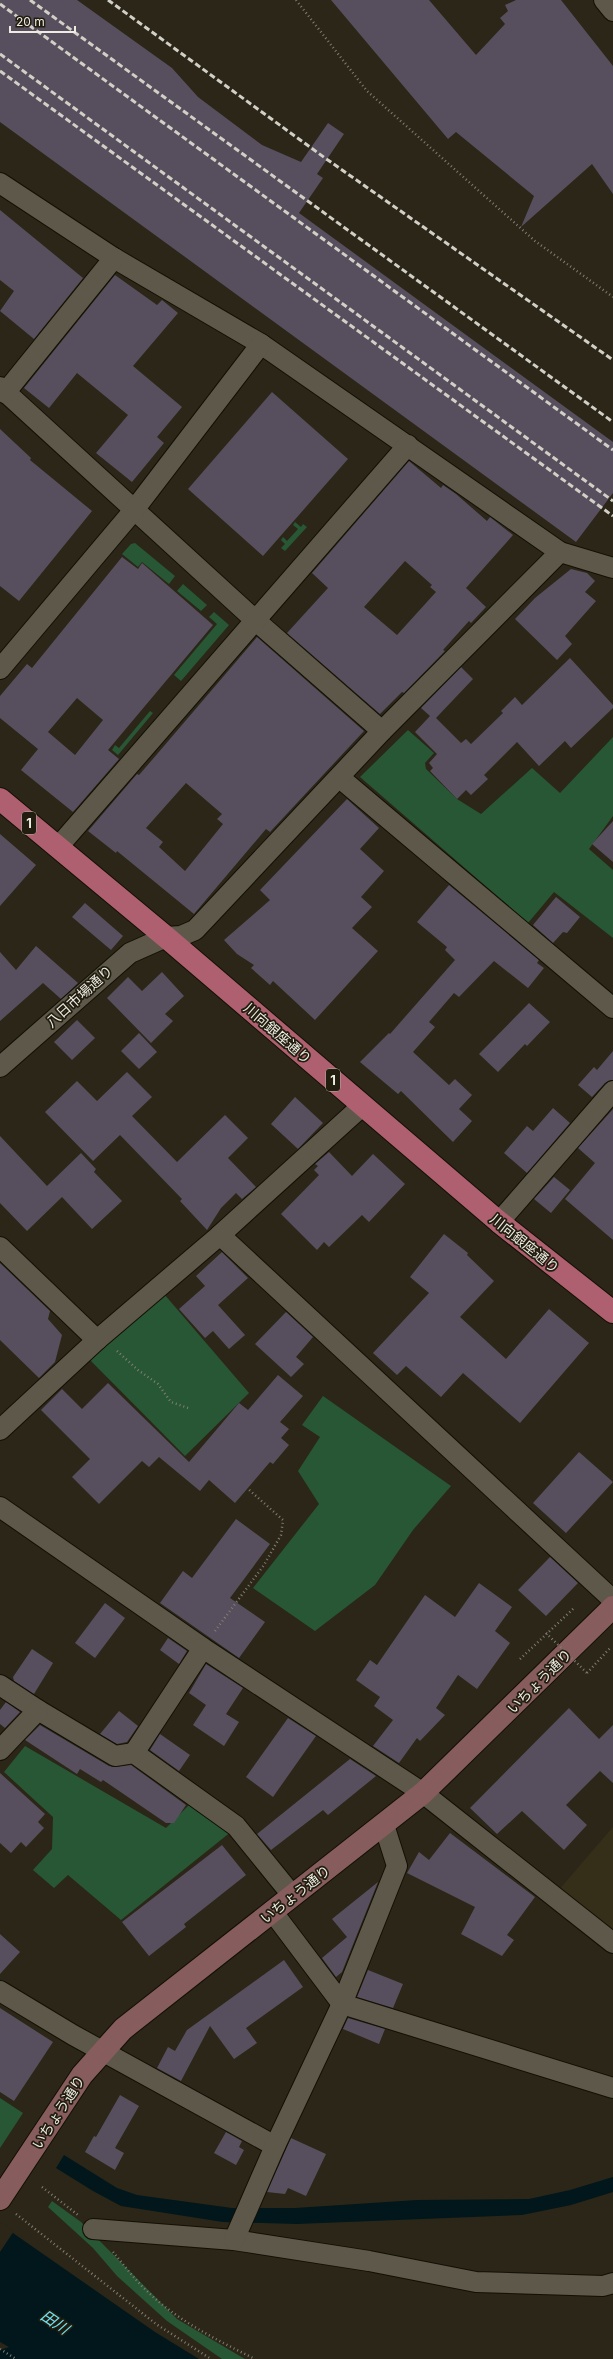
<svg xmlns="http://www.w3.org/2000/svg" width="613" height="2359" font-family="Inter,'Noto Sans JP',sans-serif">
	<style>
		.built { fill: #352f1a }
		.green { fill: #275735 }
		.water { fill: #01171b }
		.pier { fill: #2b2618 }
		.building { fill: #574f5d; fill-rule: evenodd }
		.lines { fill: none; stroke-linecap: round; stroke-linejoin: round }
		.street-casing { stroke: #130f04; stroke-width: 22 }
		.secondary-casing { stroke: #130f04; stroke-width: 24 }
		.primary-casing { stroke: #130f04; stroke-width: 24 }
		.path { stroke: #827e73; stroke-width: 2.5; stroke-dasharray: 1 3; stroke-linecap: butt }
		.street { stroke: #5d5849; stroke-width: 20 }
		.secondary { stroke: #865c5c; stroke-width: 22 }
		.primary { stroke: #ae6070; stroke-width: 22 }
		.rail { stroke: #d2d0c6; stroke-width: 3; stroke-dasharray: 6 3; stroke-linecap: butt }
		.path-bridge { stroke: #827e73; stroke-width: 2.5; stroke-dasharray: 1 3; stroke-linecap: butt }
		.labels { text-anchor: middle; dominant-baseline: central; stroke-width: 3.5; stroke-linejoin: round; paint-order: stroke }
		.shield { fill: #211d0f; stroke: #b0ada3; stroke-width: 1 }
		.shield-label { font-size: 13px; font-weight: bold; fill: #edebe2 }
		.street-label { font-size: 14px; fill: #edebe2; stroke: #211d0f }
		.water-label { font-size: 15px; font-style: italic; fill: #6fe5f7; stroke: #211d0f }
	</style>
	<rect width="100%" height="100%" fill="#2b2618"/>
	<path class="built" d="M 613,1827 L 613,1933 L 558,1891 Z"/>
	<g class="green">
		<path d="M 295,522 L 301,527 L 303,524 L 307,527 L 285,551 L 281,548 L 285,544 L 281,540 L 283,537 L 287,541 L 298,529 L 293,525 Z"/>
		<path d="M 135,543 L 175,576 L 169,584 L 142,562 L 138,567 L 122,554 L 131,544 Z"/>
		<path d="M 183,584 L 207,605 L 201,611 L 177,591 Z"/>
		<path d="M 214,612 L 229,625 L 181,681 L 174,675 L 217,624 L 209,617 Z"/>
		<path d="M 150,711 L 153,713 L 118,755 L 112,750 L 115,745 L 119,748 Z"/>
		<path d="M 408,730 L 434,753 L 425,763 L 426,769 L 457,799 L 481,814 L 532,768 L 560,793 L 613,737 L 613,816 L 589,849 L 613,870 L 613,938 L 554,892 L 528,923 L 360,777 Z"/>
		<path d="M 164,1294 L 249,1393 L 185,1456 L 89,1359 Z"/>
		<path d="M 323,1396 L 451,1486 L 413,1530 L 375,1585 L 315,1631 L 253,1588 L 319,1504 L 298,1471 L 320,1437 L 302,1425 Z"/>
		<path d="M 25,1746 L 166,1828 L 190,1804 L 232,1831 L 121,1920 L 68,1875 L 54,1888 L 33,1870 L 52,1849 L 53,1817 L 4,1772 Z"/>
		<path d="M 0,2098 L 23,2113 L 0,2148 Z"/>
		<path d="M 52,2201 L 81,2222 L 177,2319 L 245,2359 L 222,2359 L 167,2321 L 117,2276 L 93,2248 L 48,2207 Z"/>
	</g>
	<g class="water">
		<path d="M 64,2155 L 117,2188 L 137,2195 L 232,2208 L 295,2208 L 417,2200 L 529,2199 L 570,2190 L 613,2177 L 613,2192 L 571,2205 L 522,2215 L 297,2224 L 223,2222 L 121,2206 L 93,2191 L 56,2168 Z"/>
		<path d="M 0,2224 L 155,2332 L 199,2359 L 0,2359 L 0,2350 L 9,2347 L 0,2342 Z"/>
	</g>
	<path class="pier" d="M 0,2222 L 14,2231 L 0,2252 Z"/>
	<g class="building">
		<path d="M 0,0 L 77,0 L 172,68 L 198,97 L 262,145 L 301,162 L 328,123 L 344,134 L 317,174 L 323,178 L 299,213 L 613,442 L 613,493 L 576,542 L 0,122 Z"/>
		<path d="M 331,0 L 429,0 L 476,55 L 505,24 L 500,18 L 508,11 L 505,5 L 516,0 L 561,0 L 613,66 L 613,194 L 592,164 L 521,227 L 534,196 L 456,132 L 448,139 Z"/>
		<path d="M 0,210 L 83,278 L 34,339 L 0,311 L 14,291 L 0,280 Z"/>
		<path d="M 115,275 L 157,305 L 162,300 L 178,313 L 133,366 L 182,407 L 157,437 L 164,443 L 132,482 L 96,453 L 128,415 L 77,373 L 49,408 L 24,388 Z"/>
		<path d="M 272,392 L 348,459 L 263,556 L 188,489 Z"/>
		<path d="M 0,429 L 31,458 L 30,460 L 92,511 L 19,601 L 0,586 Z"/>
		<path d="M 409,461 L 441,488 L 443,485 L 456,494 L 487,521 L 490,517 L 513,535 L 466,588 L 486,607 L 471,623 L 469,621 L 443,650 L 445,651 L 404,693 L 402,692 L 380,714 L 287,633 L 328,588 L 312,573 ZM 405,561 L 432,585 L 430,587 L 436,592 L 397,635 L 364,607 Z"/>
		<path d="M 122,557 L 138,569 L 142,563 L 213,625 L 108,750 L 119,759 L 73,812 L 21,770 L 38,749 L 0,718 L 0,696 L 27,664 L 32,668 ZM 77,698 L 103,720 L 75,755 L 48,732 Z"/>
		<path d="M 571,569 L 587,573 L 595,581 L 585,592 L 596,601 L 565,636 L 572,644 L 557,660 L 515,619 L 535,598 Z"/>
		<path d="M 257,637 L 364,731 L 270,832 L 266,829 L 194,914 L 117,851 L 116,853 L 88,831 L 137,774 L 139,775 L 152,760 ZM 186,783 L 222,814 L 217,819 L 223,824 L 185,871 L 159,847 L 163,842 L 146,828 Z"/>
		<path d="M 570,658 L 613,705 L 613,708 L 571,748 L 565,741 L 539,766 L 517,742 L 484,775 L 488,779 L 471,795 L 466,790 L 457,799 L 430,771 L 433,768 L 429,763 L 437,754 L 415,732 L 430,716 L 421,708 L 461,667 L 473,679 L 436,718 L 461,743 L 466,739 L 471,744 L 503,713 L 501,711 L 515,697 L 522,705 Z"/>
		<path d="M 347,799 L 379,828 L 360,849 L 384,871 L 361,897 L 372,907 L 352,928 L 378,951 L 315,1020 L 273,981 L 270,985 L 251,968 L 254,965 L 237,954 L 224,940 L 270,900 L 260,890 Z"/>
		<path d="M 613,821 L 613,862 L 592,844 Z"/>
		<path d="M 0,834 L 36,865 L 0,906 Z"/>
		<path d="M 449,885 L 539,960 L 537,963 L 544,968 L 528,988 L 494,961 L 459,997 L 454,993 L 429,1022 L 435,1027 L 413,1052 L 449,1085 L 455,1079 L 472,1095 L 459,1109 L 472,1121 L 453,1142 L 401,1091 L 398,1094 L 360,1062 L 389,1033 L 390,1034 L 455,960 L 445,950 L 447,947 L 417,922 Z"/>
		<path d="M 556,897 L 580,917 L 567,933 L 563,932 L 553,943 L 533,925 Z"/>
		<path d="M 85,903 L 123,936 L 111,950 L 72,917 Z"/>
		<path d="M 36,946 L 78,983 L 61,999 L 43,983 L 0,1021 L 0,952 L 16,970 Z"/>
		<path d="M 162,972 L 184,996 L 165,1014 L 173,1021 L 151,1043 L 107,998 L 128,977 L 142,991 Z"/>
		<path d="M 529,1003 L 550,1022 L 527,1046 L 525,1044 L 498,1072 L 479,1054 Z"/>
		<path d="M 77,1020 L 95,1038 L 72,1060 L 54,1042 Z"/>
		<path d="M 139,1033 L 157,1052 L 139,1069 L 121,1051 Z"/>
		<path d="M 613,1051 L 613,1080 L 605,1083 L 592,1097 L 578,1085 L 594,1067 L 597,1070 Z"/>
		<path d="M 127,1072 L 152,1097 L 132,1116 L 177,1162 L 225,1115 L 248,1138 L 228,1158 L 256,1187 L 242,1199 L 236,1193 L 221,1208 L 207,1230 L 180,1201 L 182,1199 L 120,1135 L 93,1161 L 45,1112 L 77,1081 L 97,1101 Z"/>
		<path d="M 295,1097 L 323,1123 L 298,1149 L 271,1124 Z"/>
		<path d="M 553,1108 L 570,1123 L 527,1173 L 504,1153 L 527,1126 L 533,1131 Z"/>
		<path d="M 613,1109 L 613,1240 L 565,1199 L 595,1163 L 578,1148 Z"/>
		<path d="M 0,1136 L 47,1186 L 81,1153 L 96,1169 L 94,1172 L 122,1201 L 92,1229 L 62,1197 L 27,1231 L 0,1203 Z"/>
		<path d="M 329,1152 L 352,1176 L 373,1154 L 405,1184 L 369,1222 L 362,1215 L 329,1247 L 324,1242 L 317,1250 L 281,1214 L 319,1175 L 314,1170 L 318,1166 L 315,1164 Z"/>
		<path d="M 554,1177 L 570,1190 L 551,1213 L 534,1199 Z"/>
		<path d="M 444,1234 L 468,1253 L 467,1255 L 494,1281 L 460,1317 L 506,1359 L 549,1309 L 589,1343 L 520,1423 L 463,1373 L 441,1397 L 406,1366 L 397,1375 L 373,1353 L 429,1293 L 410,1277 Z"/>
		<path d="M 222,1252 L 248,1278 L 218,1305 L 245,1335 L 229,1349 L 213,1331 L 205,1338 L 179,1309 L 205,1286 L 196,1276 Z"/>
		<path d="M 0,1263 L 50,1311 L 48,1319 L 62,1335 L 55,1362 L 39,1378 L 0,1340 Z"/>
		<path d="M 286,1312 L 313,1337 L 296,1357 L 304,1364 L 291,1377 L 255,1344 Z"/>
		<path d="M 278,1375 L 303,1396 L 280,1422 L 289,1429 L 281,1438 L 289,1445 L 273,1464 L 270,1462 L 235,1503 L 209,1480 L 200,1491 L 159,1457 L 149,1467 L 142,1461 L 99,1504 L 72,1477 L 90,1459 L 41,1410 L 62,1389 L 82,1409 L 108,1383 L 189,1462 L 239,1403 L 248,1410 Z"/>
		<path d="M 579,1452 L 613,1482 L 566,1533 L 533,1503 Z"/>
		<path d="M 236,1519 L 270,1544 L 230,1598 L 265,1622 L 239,1658 L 160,1603 L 183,1571 L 192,1578 Z"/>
		<path d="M 550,1557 L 578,1583 L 546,1616 L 518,1590 Z"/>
		<path d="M 479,1583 L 512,1607 L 495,1631 L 510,1643 L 477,1689 L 458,1675 L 436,1708 L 445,1715 L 420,1741 L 417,1738 L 399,1763 L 373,1746 L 393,1720 L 374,1706 L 380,1697 L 356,1680 L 370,1660 L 377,1665 L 425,1595 L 455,1617 Z"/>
		<path d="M 105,1603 L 125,1618 L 95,1658 L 75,1643 Z"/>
		<path d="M 168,1638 L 187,1651 L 179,1664 L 160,1650 Z"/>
		<path d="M 32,1649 L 53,1663 L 34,1694 L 14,1681 L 13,1677 Z"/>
		<path d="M 206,1664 L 243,1688 L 226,1714 L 239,1722 L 224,1746 L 193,1725 L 206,1705 L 189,1693 Z"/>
		<path d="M 6,1702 L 20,1712 L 5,1728 L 0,1724 L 0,1710 Z"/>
		<path d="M 569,1708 L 599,1739 L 613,1725 L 613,1783 L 600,1771 L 566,1805 L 587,1825 L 564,1850 L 522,1811 L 497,1834 L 470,1808 Z"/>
		<path d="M 119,1711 L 138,1726 L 127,1742 L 117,1744 L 100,1734 Z"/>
		<path d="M 288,1718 L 316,1736 L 273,1797 L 246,1777 Z"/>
		<path d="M 40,1725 L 109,1766 L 117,1767 L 131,1765 L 186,1805 L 174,1823 L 166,1823 L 103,1780 L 101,1782 L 80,1769 L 77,1774 L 25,1740 Z"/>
		<path d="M 160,1734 L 190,1755 L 179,1771 L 150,1750 Z"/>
		<path d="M 350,1759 L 376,1776 L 328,1815 L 323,1810 L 271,1850 L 257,1834 Z"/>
		<path d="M 0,1773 L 45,1814 L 38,1822 L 44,1828 L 26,1847 L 21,1842 L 11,1853 L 0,1843 Z"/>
		<path d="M 450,1833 L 535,1897 L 507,1935 L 514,1940 L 502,1956 L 461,1934 L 475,1907 L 407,1873 L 419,1852 L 429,1860 Z"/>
		<path d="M 222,1845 L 246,1875 L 184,1924 L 186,1927 L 149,1956 L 122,1922 Z"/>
		<path d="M 378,1882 L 342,1972 L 336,1977 L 322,1958 L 347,1937 L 332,1919 Z"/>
		<path d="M 0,1934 L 20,1952 L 0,1974 Z"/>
		<path d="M 284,1960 L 303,1987 L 246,2028 L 257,2043 L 234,2059 L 210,2026 L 181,2081 L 157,2068 L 168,2047 L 175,2051 L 187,2030 Z"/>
		<path d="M 368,1970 L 403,1984 L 393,2008 L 357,1997 Z"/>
		<path d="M 0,2008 L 53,2042 L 14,2101 L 0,2092 Z"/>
		<path d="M 348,2018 L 385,2029 L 379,2044 L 343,2029 Z"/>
		<path d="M 120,2095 L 139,2106 L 115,2148 L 124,2153 L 115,2170 L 85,2152 L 94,2136 L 96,2137 Z"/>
		<path d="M 226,2132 L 242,2141 L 239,2147 L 244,2150 L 236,2165 L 214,2153 Z"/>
		<path d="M 291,2138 L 326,2154 L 306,2196 L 288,2188 L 285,2194 L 267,2192 Z"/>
	</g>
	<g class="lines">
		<g class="street-casing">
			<g id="street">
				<path d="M 604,0 L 613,11"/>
				<path d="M 0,183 L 114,258 L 261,344 L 560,552 L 613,568"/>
				<path d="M 0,387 L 255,620 L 382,731"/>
				<path d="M 5,393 L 114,258"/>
				<path d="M 0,669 L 134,510 L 261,344"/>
				<path d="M 340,778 L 613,1008"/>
				<path d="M 58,847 L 408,445"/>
				<path d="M 0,1067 L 130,953 L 166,937 L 181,936 L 195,930 L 382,731 L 560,552"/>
				<path d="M 499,1222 L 613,1091"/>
				<path d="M 220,1235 L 613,1600"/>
				<path d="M 0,1247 L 97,1340"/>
				<path d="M 0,1430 L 97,1340 L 220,1235 L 362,1106"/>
				<path d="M 0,1507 L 203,1648 L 423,1793 L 613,1943"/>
				<path d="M 0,1685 L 38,1710 L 115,1756 L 134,1753 L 236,1826 L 292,1895"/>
				<path d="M 0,1750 L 38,1710"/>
				<path d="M 134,1753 L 203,1648"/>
				<path d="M 272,1911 L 342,2004 L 613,2088"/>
				<path d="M 0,1991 L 73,2035 L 275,2146"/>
				<path d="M 93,2229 L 234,2240 L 369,2261 L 476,2282 L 603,2286 L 613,2283"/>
				<path d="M 234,2240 L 275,2146 L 342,2004 L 397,1866 L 384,1825"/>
			</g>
		</g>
		<g class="secondary-casing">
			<path id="secondary" d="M 0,2199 L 82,2075 L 123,2029 L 423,1793 L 613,1607"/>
		</g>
		<g class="primary-casing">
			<path id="primary" d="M 0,799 L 166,937 L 499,1222 L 613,1312"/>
		</g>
		<g class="path">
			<path d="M 296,0 L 367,91 L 535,241 L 613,297"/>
			<path d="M 117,1351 L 138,1370 L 158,1384 L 171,1402 L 188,1408"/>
			<path d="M 215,1631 L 264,1565 L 281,1535 L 283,1520 L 247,1488"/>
			<path d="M 520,1659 L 574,1608"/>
			<path d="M 587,1673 L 611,1647"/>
			<path d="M 42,2187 L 78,2215"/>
			<path d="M 16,2214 L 156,2324 L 211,2359"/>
			<path d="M 113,2252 C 124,2265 135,2280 148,2292 C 178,2321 217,2340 255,2359"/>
			<path d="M 0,2349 L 16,2359"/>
		</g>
		<use href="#street" class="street"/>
		<use href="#secondary" class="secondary"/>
		<use href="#primary" class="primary"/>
		<g class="rail">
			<path d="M 30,0 L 613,422"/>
			<path d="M 108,0 L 325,158 L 613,360"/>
			<path d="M 0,4 L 613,450"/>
			<path d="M 0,54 L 613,501"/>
			<path d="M 0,71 L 613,516"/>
		</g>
		<path class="path-bridge" d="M 546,1633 L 587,1673"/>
	</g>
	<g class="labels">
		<g class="shield">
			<rect x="22" y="812" width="14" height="22" rx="3"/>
			<rect x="326" y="1069" width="14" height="22" rx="3"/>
		</g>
		<g class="shield-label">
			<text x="29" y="823">1</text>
			<text x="333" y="1080">1</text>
		</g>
		<g class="street-label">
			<text transform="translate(79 996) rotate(-42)">八日市場通り</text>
			<text transform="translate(278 1033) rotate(41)">川向銀座通り</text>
			<text transform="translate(525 1243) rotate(39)">川向銀座通り</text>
			<text transform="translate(539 1681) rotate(-45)">いちょう通り</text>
			<text transform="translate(295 1894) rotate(-38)">いちょう通り</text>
			<text transform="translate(58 2112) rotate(-57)">いちょう通り</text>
		</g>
		<g class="water-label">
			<text transform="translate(55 2322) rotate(34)">田川</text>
		</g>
	</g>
	<path d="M10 26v6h65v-6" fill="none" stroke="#edebe2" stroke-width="2"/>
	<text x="16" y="26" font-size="12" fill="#edebe2" stroke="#211d0f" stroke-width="3" paint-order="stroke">20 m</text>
</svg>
